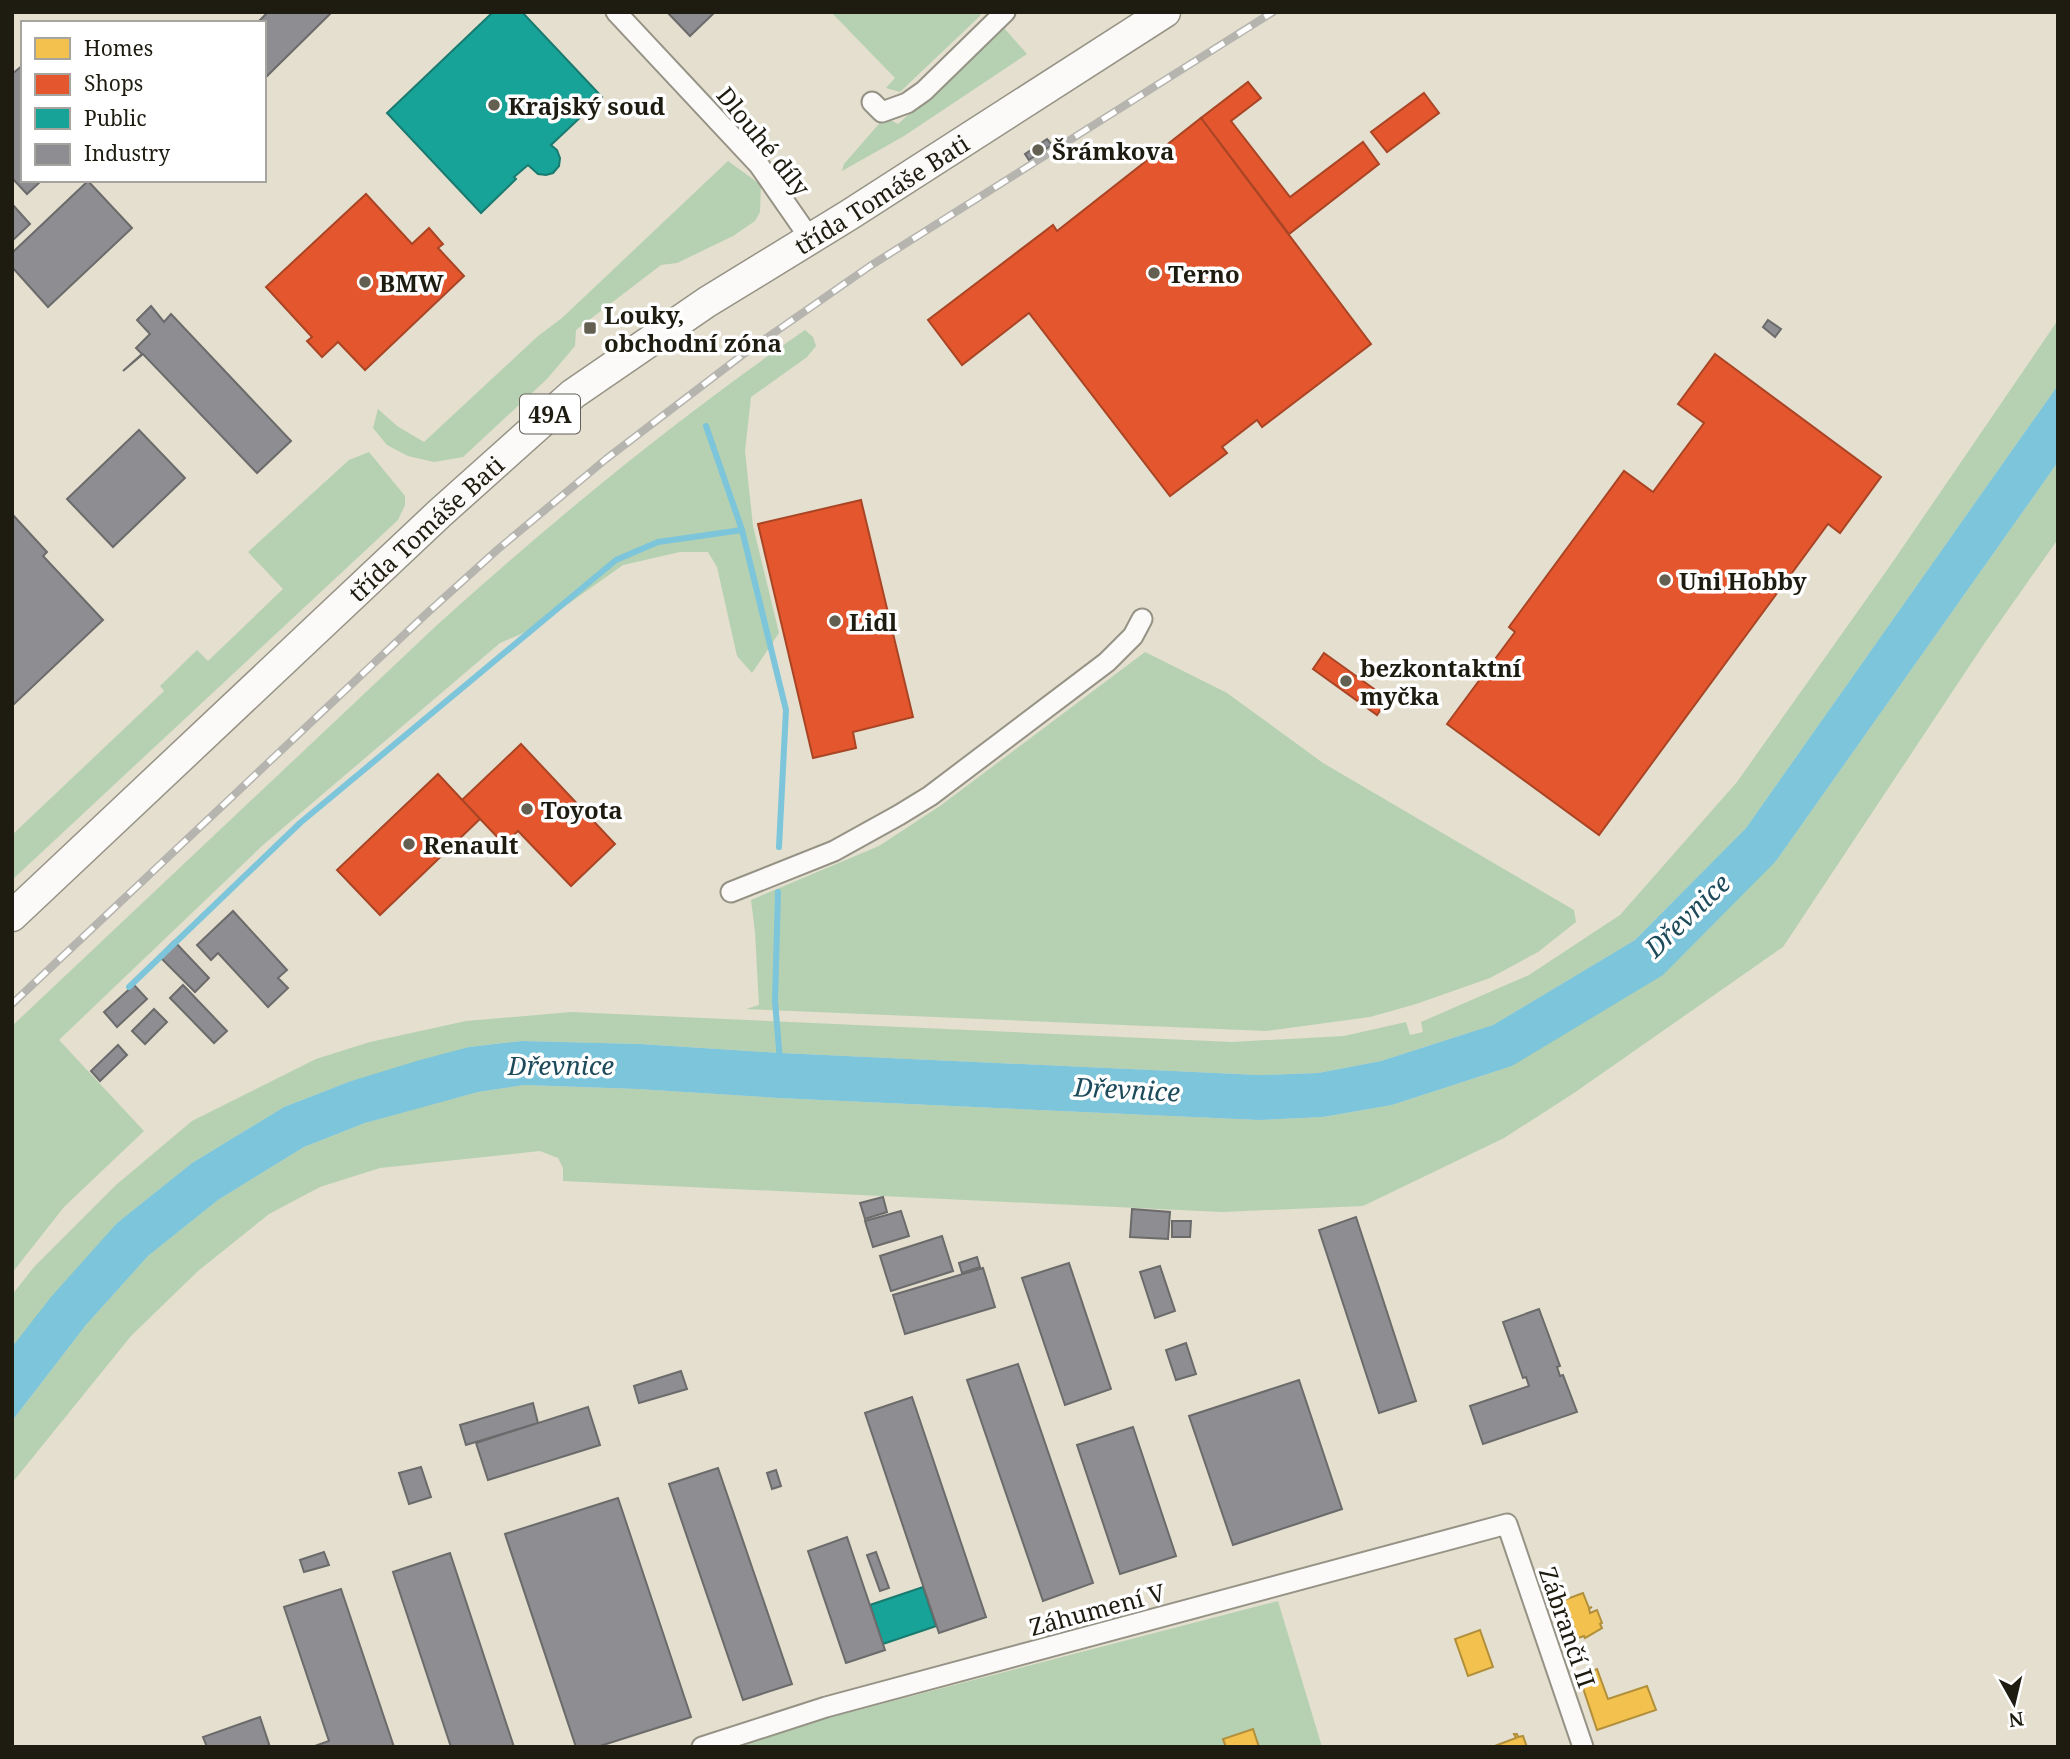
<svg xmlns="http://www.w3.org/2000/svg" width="2070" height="1759" font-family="'Noto Serif',serif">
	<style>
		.green { fill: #b5d1b2 }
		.water { fill: #7cc5da }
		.homes { fill: #f2c14e; stroke: #b28f3b; stroke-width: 2 }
		.shops { fill: #e4572e; stroke: #a94525; stroke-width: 2 }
		.public { fill: #17a398; stroke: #197a6f; stroke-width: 2 }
		.industry { fill: #8d8d92; stroke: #6c6b6b; stroke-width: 2 }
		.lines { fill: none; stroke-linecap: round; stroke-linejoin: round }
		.stream { stroke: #7cc5da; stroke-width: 6 }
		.minor-casing { stroke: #969386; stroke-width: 23 }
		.primary-casing { stroke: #969386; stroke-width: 33 }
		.minor { stroke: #fbfaf8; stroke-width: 19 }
		.primary { stroke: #fbfaf8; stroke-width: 30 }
		.rail-casing { stroke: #b5b4af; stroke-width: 8 }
		.rail { stroke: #fff; stroke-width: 5; stroke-dasharray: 16; stroke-linecap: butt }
		.poi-dot { fill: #636052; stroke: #fff; stroke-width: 2.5 }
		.labels { text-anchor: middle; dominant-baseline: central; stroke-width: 7; stroke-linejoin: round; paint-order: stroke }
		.shield { fill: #fff; stroke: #625f58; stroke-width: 2 }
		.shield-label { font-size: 23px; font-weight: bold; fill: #1e1b10 }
		.poi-label { font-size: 24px; font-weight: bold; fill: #1e1b10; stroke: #fff; text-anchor: start }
		.street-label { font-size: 24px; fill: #1e1b10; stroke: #fff }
		.water-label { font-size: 26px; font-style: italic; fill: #1e4b5b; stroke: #fff }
	</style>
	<rect width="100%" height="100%" fill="#e4dfce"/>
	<g class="green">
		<path d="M 831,12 L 976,12 L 981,15 L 900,92 L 886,88 L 895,78 Z"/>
		<path d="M 1004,28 L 1027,54 L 904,136 L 842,171 L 844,164 L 885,117 L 898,124 Z"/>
		<path d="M 728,161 L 761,185 L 760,212 L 755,221 L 733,236 L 677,263 L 661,265 L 576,330 L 575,346 L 547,379 L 463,457 L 434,462 L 408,456 L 387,445 L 373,428 L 378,409 L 397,426 L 424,442 L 538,336 L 562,318 Z"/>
		<path d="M 2058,320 L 2058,385 L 1746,828 L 1635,940 L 1493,1025 L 1381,1061 L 1318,1073 L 1259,1075 L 781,1053 L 640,1044 L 522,1041 L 469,1047 L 351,1081 L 284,1107 L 192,1163 L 117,1223 L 12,1347 L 12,1295 L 34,1267 L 116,1185 L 192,1121 L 316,1059 L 370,1042 L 466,1021 L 571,1012 L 1232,1042 L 1344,1036 L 1406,1022 L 1410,1035 L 1423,1032 L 1421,1022 L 1529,975 L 1620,915 L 1737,782 L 1892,563 Z"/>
		<path d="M 805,330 L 813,337 L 816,346 L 807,357 L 751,397 L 745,451 L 753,526 L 779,633 L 752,673 L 737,656 L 717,567 L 708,552 L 680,552 L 623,565 L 533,629 L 500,643 L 263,845 L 59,1040 L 144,1131 L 64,1207 L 12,1273 L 12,1026 L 436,626 C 553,520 675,420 805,330 Z"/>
		<path d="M 369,452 L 405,496 L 405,505 L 398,520 L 12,880 L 12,835 L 164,691 L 160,686 L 197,650 L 208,661 L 283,589 L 248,552 L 349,460 Z"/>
		<path d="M 2058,462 L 2058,539 L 1984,644 L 1783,947 L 1574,1093 L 1504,1138 L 1363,1206 L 1222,1212 L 563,1181 L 563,1168 L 558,1158 L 540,1151 L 380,1168 L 320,1187 L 269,1214 L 198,1271 L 131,1336 L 12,1483 L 12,1421 L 86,1325 L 148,1256 L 218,1200 L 304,1147 L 365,1123 L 432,1104 L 478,1092 L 524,1085 L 637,1089 L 778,1098 L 1259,1120 L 1323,1117 L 1392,1105 L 1512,1066 L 1776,861 Z"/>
		<path d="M 1145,652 L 1227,693 L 1323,763 L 1574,910 L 1576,922 L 1538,952 L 1490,978 L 1416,1004 L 1370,1017 L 1266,1031 L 746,1009 L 759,1005 L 755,932 L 751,900 L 879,846 L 940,806 Z"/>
		<path d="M 1278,1601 L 1322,1747 L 729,1747 L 777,1731 Z"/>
	</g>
	<path class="water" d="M 2058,385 L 2058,462 L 1776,861 L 1663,975 L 1512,1066 L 1392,1105 L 1323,1117 L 1259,1120 L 778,1098 L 637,1089 L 524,1085 L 478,1092 L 365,1123 L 304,1147 L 218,1200 L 148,1256 L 86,1325 L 12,1421 L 12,1347 L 51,1297 L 117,1223 L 192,1163 L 284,1107 L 351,1081 L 420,1060 L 469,1047 L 522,1041 L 640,1044 L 781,1053 L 1259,1075 L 1318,1073 L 1381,1061 L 1493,1025 L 1635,940 L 1746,828 Z"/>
	<g class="homes">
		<path d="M 1583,1593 L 1589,1608 L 1592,1607 L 1589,1609 L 1590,1613 L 1597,1610 L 1602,1623 L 1600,1624 L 1602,1628 L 1585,1638 L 1584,1636 L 1578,1638 L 1564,1600 Z"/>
		<path d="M 1480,1630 L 1493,1667 L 1468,1676 L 1455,1639 Z"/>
		<path d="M 1597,1669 L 1608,1699 L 1647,1686 L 1656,1710 L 1597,1730 L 1579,1676 Z"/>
		<path d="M 1253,1729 L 1259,1747 L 1226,1747 L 1223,1739 Z"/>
		<path d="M 1514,1734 L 1517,1734 L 1518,1737 L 1523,1736 L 1527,1747 L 1492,1747 L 1516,1738 Z"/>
	</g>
	<g class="shops">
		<path d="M 1248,82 L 1261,98 L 1231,121 L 1290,197 L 1363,142 L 1379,164 L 1289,234 L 1201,118 Z"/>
		<path d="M 1424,93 L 1439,113 L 1387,152 L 1371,132 Z"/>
		<path d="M 1201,118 L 1371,344 L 1262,427 L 1257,420 L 1222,447 L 1227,453 L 1170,496 L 1029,313 L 962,365 L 928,320 L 1053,225 L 1057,231 Z"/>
		<path d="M 366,194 L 412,244 L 429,228 L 443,244 L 438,248 L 464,276 L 365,370 L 338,342 L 322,357 L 307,341 L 312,337 L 266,287 Z"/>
		<path d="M 1715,354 L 1881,477 L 1840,533 L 1828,524 L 1599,835 L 1447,724 L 1515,632 L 1509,627 L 1624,471 L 1653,492 L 1704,423 L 1678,404 Z"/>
		<path d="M 861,500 L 913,717 L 853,732 L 856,748 L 813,758 L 758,524 Z"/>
		<path d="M 1324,653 L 1388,699 L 1377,715 L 1313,669 Z"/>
		<path d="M 521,744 L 615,844 L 571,886 L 518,831 L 504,844 L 462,800 Z"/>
		<path d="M 438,774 L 480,819 L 380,915 L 337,870 Z"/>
	</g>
	<g class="public">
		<path d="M 493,12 L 522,12 L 602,97 L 551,145 L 557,150 L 560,158 L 559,166 L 553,173 L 546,175 L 538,174 L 528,165 L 514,177 L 516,179 L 481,213 L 387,113 Z"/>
		<path d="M 923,1587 L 936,1626 L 883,1644 L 870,1605 Z"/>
	</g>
	<g class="industry">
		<path d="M 268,12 L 332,12 L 264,79 L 264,23 L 257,23 Z"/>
		<path d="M 667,12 L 715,12 L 690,36 Z"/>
		<path d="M 23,65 L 23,180 L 42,180 L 27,194 L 12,178 L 12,74 Z"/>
		<path d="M 1047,139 L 1052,145 L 1029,160 L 1025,154 Z"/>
		<path d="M 88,181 L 132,228 L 48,307 L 12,267 L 12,253 Z"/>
		<path d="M 12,204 L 30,224 L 12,241 Z"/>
		<path d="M 151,306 L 164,322 L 171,314 L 291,441 L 257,473 L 143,354 L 123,371 L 142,354 L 136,348 L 150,334 L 137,320 Z"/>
		<path d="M 1768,320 L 1781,329 L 1775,337 L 1763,327 Z"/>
		<path d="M 139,430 L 185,478 L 113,547 L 67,499 Z"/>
		<path d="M 12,514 L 47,552 L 43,556 L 103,620 L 12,706 Z"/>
		<path d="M 233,911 L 287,970 L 278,978 L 288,988 L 268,1007 L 218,953 L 211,960 L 197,945 Z"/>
		<path d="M 174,941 L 209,978 L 195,992 L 159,956 Z"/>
		<path d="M 134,985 L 147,999 L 117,1027 L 104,1012 Z"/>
		<path d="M 183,985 L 227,1031 L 214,1043 L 170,998 Z"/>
		<path d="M 154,1009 L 167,1022 L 145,1044 L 132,1031 Z"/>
		<path d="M 118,1045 L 127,1055 L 100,1081 L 91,1071 Z"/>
		<path d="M 883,1197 L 887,1212 L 865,1219 L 860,1203 Z"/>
		<path d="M 1132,1209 L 1170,1212 L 1168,1239 L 1130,1237 Z"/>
		<path d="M 901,1211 L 909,1236 L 873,1247 L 865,1221 Z"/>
		<path d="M 1356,1217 L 1416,1401 L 1379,1413 L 1319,1230 Z"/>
		<path d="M 1172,1221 L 1191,1221 L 1190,1237 L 1172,1237 Z"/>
		<path d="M 942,1236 L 953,1271 L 891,1291 L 880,1256 Z"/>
		<path d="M 977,1257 L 980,1267 L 962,1273 L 959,1263 Z"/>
		<path d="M 1069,1263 L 1111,1389 L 1065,1405 L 1022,1278 Z"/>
		<path d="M 1160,1266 L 1175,1311 L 1155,1318 L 1140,1272 Z"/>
		<path d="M 983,1268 L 995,1307 L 905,1334 L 893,1295 Z"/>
		<path d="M 1539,1309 L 1560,1366 L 1557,1367 L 1560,1376 L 1563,1375 L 1577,1412 L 1483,1444 L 1470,1406 L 1529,1386 L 1526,1377 L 1523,1378 L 1503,1322 Z"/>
		<path d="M 1186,1343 L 1196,1374 L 1176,1380 L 1166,1350 Z"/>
		<path d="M 1018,1364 L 1093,1583 L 1043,1601 L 967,1380 Z"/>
		<path d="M 681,1371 L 687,1389 L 639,1403 L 634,1386 Z"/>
		<path d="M 1299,1380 L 1342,1509 L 1233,1545 L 1189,1416 Z"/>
		<path d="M 912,1397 L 986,1617 L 939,1633 L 865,1413 Z"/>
		<path d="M 533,1403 L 538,1423 L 466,1445 L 460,1425 Z"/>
		<path d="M 588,1407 L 600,1445 L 488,1480 L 476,1443 Z"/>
		<path d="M 1133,1427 L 1176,1556 L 1120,1574 L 1077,1445 Z"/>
		<path d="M 421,1467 L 431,1497 L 409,1504 L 399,1473 Z"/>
		<path d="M 718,1468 L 792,1684 L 743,1700 L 669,1484 Z"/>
		<path d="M 776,1470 L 781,1486 L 772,1489 L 767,1473 Z"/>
		<path d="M 618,1498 L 691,1717 L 597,1747 L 576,1747 L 505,1534 Z"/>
		<path d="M 847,1537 L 885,1650 L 846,1663 L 808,1551 Z"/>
		<path d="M 324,1552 L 329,1565 L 304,1572 L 300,1560 Z"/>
		<path d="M 876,1552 L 889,1588 L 880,1591 L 867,1555 Z"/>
		<path d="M 450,1553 L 514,1747 L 451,1747 L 393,1572 Z"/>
		<path d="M 341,1589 L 394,1747 L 312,1747 L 329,1741 L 284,1607 Z"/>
		<path d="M 260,1717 L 270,1747 L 207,1747 L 203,1737 Z"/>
	</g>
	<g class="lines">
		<g class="stream">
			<path d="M 706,426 L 742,530 L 786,710 L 779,847"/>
			<path d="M 778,892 L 775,1001 L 780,1061"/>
			<path d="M 129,987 L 300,823 L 616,560 L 658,542 L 742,530"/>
		</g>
		<g class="minor-casing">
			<g id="minor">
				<path d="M 616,12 L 759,165 L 809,237"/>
				<path d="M 872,102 L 882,112 L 907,103 L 924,91 L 1005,12"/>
				<path d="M 731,892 L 834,851 L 899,815 L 930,796 L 1107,662 L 1133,636 L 1142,619"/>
				<path d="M 702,1747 L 826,1707 L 1507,1524 L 1583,1747"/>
			</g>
		</g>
		<g class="primary-casing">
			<g id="primary">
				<path id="s1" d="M 12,916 L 440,513 L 573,394 L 707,302 L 849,215 L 1165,12"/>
			</g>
		</g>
		<use href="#minor" class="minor"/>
		<use href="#primary" class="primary"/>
		<g class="rail-casing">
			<path id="rail" d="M 12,1004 L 425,615 L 497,550 L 606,459 L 745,353 L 870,266 L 1273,12"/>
		</g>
		<use href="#rail" class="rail"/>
	</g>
	<g class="poi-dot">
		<circle cx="494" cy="105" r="7"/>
		<circle cx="1038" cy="150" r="7"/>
		<circle cx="1154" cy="273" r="7"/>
		<circle cx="365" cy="282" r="7"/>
		<rect x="583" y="321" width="14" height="14" rx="3.5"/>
		<circle cx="1665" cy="580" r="7"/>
		<circle cx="835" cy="621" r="7"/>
		<circle cx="1346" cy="681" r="7"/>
		<circle cx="527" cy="809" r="7"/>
		<circle cx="409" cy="844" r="7"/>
	</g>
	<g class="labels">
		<rect class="shield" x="520" y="394.5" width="60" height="39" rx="5"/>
		<g class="shield-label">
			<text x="550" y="414">49A</text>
		</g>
		<g class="poi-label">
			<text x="508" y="105">Krajský soud</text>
			<text x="1052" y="150">Šrámkova</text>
			<text x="1168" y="273">Terno</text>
			<text x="379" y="282">BMW</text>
			<text x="604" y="314">Louky,<tspan x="604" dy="28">obchodní zóna</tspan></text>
			<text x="1679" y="580">Uni Hobby</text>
			<text x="849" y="621">Lidl</text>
			<text x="1360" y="667">bezkontaktní<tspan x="1360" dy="28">myčka</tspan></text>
			<text x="541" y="809">Toyota</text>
			<text x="423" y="844">Renault</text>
		</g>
		<g class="street-label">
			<text transform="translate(764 141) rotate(51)">Dlouhé díly</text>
			<text stroke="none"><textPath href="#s1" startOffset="1134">třída Tomáše Bati</textPath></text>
			<text stroke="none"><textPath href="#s1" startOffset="567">třída Tomáše Bati</textPath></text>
			<text transform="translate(1097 1609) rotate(-15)">Záhumení V</text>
			<text transform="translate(1568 1627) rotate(71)">Zábrančí II</text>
		</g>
		<g class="water-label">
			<text transform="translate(1687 915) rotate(-44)">Dřevnice</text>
			<text x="561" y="1065">Dřevnice</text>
			<text transform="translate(1127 1089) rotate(3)">Dřevnice</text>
		</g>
	</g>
	<rect width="2070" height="1759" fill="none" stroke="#1e1b10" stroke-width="28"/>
	<rect x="21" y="21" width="245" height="161" fill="#ffffff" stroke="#a5a49f" stroke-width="2"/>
	<rect x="35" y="38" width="35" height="21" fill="#f2c14e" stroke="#a5a49f" stroke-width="2"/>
	<text x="84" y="56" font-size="21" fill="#1e1b10">Homes</text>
	<rect x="35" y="74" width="35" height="21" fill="#e4572e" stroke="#a5a49f" stroke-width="2"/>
	<text x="84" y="91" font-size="21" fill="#1e1b10">Shops</text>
	<rect x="35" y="108" width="35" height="21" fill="#17a398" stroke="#a5a49f" stroke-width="2"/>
	<text x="84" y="126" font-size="21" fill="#1e1b10">Public</text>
	<rect x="35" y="144" width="35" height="21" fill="#8d8d92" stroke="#a5a49f" stroke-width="2"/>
	<text x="84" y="161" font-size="21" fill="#1e1b10">Industry</text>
	<g transform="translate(2014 1703) rotate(172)" stroke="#ffffff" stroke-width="5" paint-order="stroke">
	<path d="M0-5L12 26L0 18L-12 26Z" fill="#1e1b10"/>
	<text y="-10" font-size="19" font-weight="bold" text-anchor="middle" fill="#1e1b10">N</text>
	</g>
</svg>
